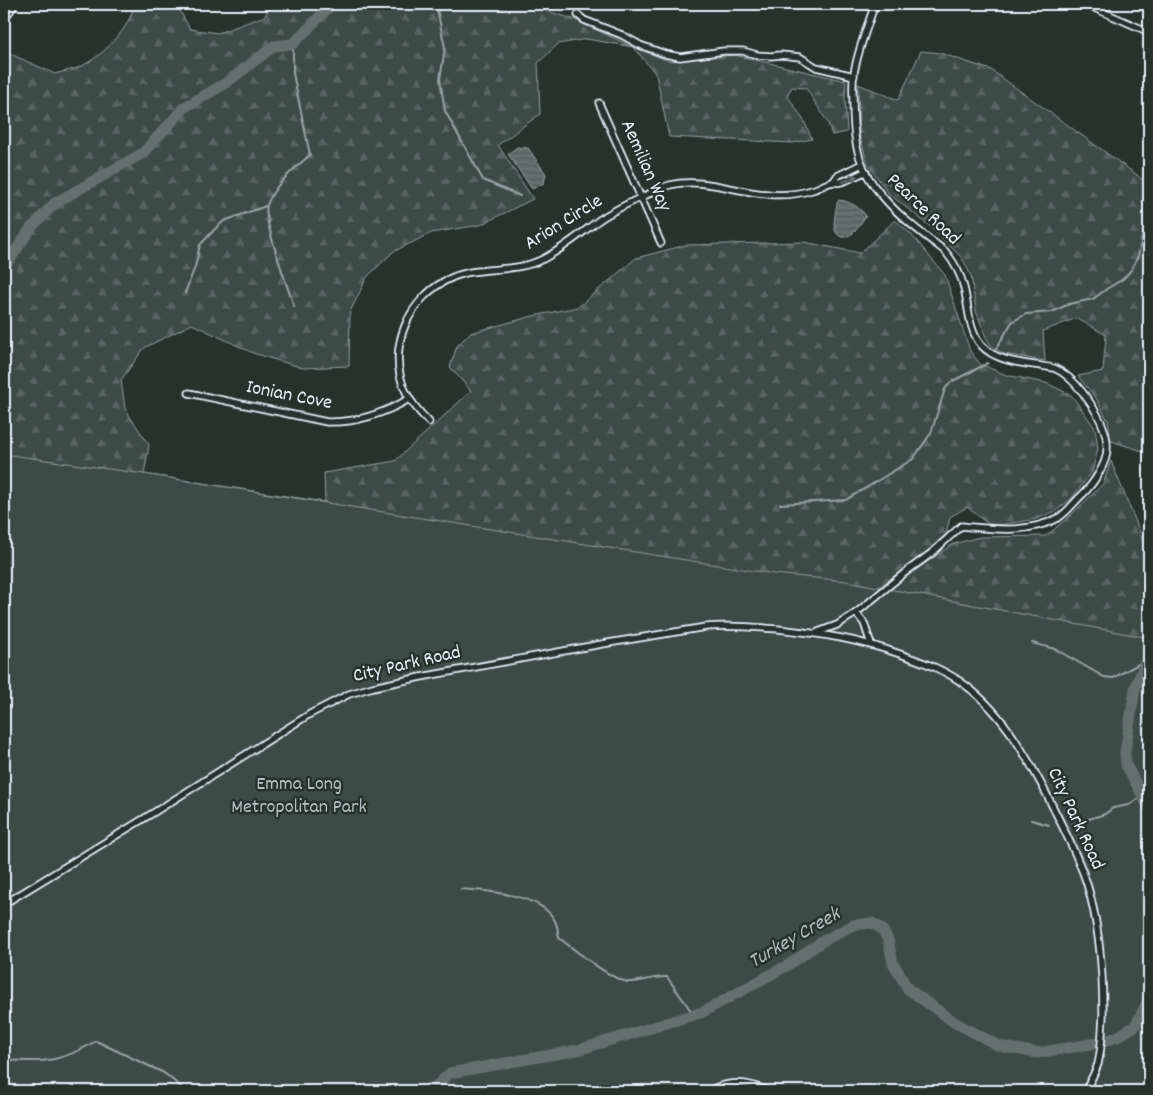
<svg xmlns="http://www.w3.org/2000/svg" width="1153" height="1095" font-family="Dekko,sans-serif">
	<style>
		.forest { fill: url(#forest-firs); stroke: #939ea0 }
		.green { fill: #3e4b47; stroke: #939ea0 }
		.water { fill: url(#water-rules); stroke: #98a3a5 }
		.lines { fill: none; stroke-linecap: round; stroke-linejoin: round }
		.stream { stroke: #98a3a5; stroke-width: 2 }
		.river { stroke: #636f6d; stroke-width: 11 }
		.minor-casing { stroke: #e8f1f8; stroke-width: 9 }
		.minor { stroke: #26332d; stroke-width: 5.5 }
		.oneway { stroke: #6a7674 }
		.labels { text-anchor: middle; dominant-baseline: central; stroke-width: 5; stroke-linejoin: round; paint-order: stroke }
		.street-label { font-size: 20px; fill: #e8f1f8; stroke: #26332d }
		.park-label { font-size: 20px; fill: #b5bfc3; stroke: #26332d }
		.water-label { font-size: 21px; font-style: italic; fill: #b3bdc0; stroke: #26332d }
	</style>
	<defs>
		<pattern id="forest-firs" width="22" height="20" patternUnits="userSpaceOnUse" patternTransform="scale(1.25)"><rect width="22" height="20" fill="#3e4b47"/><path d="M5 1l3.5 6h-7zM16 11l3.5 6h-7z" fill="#5a6562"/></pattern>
		<pattern id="water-rules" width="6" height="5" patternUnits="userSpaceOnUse" patternTransform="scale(1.25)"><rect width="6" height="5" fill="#636f6d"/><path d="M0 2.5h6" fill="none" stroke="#535a5a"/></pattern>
	</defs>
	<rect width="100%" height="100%" fill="#26332d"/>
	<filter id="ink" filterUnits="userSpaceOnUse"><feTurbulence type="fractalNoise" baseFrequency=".02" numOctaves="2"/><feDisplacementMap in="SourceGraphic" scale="10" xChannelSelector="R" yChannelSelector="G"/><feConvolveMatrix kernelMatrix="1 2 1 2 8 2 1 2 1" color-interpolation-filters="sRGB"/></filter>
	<g filter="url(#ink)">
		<g class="forest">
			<path d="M 134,4 L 176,4 L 190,29 L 218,33 L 265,16 L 271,4 L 524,4 L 573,19 L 633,47 L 669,61 L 735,55 L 846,81 L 845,97 L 847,132 L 832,135 L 828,123 L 806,88 L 792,87 L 787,95 L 804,121 L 812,139 L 793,143 L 669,137 L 656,74 L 633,47 L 587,39 L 558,44 L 538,63 L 540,114 L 498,145 L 533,199 L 480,225 L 431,233 L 393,252 L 367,277 L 350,312 L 349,366 L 303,368 L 253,353 L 192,324 L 144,348 L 121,380 L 125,409 L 149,445 L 144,474 L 325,502 L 324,473 L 395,461 L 471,391 L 450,367 L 457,346 L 470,333 L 533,316 L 578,307 L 636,258 L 686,245 L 804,242 L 860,253 L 895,220 L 911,234 L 945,275 L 970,351 L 980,364 L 1006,375 L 1046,383 L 1071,395 L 1081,408 L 1095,428 L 1098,449 L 1092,472 L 1071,499 L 1056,511 L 1036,519 L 1000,525 L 988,524 L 967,507 L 950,517 L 946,534 L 925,553 L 879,587 L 889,589 L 953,544 L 980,537 L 1046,536 L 1069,517 L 1103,484 L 1111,461 L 1140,532 L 1149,563 L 1149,1091 L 4,1091 L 4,51 L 55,74 C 64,71 74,70 82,66 C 103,55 131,28 134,4 Z"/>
			<path d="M 921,51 L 940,53 L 991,70 L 1137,175 L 1149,186 L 1149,453 L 1111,441 L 1108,421 L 1097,400 L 1078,376 L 1103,371 L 1106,335 L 1077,318 L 1043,331 L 1045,361 L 1004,354 L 992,347 L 986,337 L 976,311 L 971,276 L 962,258 L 933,229 L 888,193 L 868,164 L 859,134 L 858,84 L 898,100 Z"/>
		</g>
		<path class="green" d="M 4,454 L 144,474 L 774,574 L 846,581 L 1149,638 L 1149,1091 L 4,1091 Z"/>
		<g class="water">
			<path d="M 517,147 L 528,148 L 546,174 L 544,183 L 532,189 L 508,154 Z"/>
			<path d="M 839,200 C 849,201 860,207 866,216 C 862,221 858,228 853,233 C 850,235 846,238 842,237 C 829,233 836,212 837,203 Z"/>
		</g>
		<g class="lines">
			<g class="stream">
				<path d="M 436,4 L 445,48 L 440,79 L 445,111 L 483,180 L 520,196"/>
				<path d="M 293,44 L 293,73 L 310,155 C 294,169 274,185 267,205 C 262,219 288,288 294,306"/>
				<path d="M 185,293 L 195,267 L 200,245 L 214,230 L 224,221 L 266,206"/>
				<path d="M 996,349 L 1012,322 L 1026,314 L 1052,312 L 1069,304 L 1093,299 L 1108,288 L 1123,279 L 1132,269 L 1138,256 L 1149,206"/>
				<path d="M 780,504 L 846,500 L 913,459 L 931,433 L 945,389 L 951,382 L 988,363"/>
				<path d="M 1032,643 L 1055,649 L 1104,677 L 1113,678 L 1144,661"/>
				<path d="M 1031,820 L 1049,825"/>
				<path d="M 1073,824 L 1105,814 L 1113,808 L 1129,805 L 1143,796"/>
				<path d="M 461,889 C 488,891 548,894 557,926 C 558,930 558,934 559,938 C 574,949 611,980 628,982 C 641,983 653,976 667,977 L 694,1015"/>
				<path d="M 4,1060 C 43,1063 62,1062 96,1041 L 164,1073 L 186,1091"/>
			</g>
			<g class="river">
				<path d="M 4,268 L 31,228 L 55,203 L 143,153 L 185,107 L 226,83 L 274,46 L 293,44 L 332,4"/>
				<path d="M 1149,652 L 1135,689 L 1125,752 L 1126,765 L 1149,807"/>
				<path d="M 431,1091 L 450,1073 L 578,1050 L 703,1012 L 788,965 L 823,941 L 853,925 L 872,923 L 882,929 L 888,940 L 893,963 L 908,989 L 954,1022 L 999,1046 L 1037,1053 L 1097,1043 L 1117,1037 L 1135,1026 L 1149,999"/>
			</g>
			<g class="minor-casing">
				<g id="minor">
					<path d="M 1085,4 L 1149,32"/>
					<path d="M 578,15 L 584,20 L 622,35 L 640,45 L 665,54 L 680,57 L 724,51 L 743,51 L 757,55 L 771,56 L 781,55 L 800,57 L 816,67 L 854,76"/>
					<path d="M 4,19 L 15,4"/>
					<path d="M 599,103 L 661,243"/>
					<path d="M 833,182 L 837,176 L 862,164"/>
					<path d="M 189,393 L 327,422 C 357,423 383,414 409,399"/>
					<path d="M 429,422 C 420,413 412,404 406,392 C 385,350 409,296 451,278 C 480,265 513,274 543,259 C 563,249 580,234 599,220 C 612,211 627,204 642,197 C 651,193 660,188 670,185 C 701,177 736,192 767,194 C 782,196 798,194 812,190 C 819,188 826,183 833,182 C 836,182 838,183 841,182 C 849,180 857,175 865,172"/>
					<path d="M 856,613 L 864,623 L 871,644"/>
					<path d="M 818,632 L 837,625 L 856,613 L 907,571 L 933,552 L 961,526 C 993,529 1028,534 1058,518 C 1067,513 1075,501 1083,494 C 1093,484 1107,464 1107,449 C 1109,424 1078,379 1056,369 C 1052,367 1045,367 1041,366 C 1021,363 995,361 981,345 C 968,329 969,307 964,288 C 961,274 954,262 945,251 C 920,232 894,213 875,187 C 855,161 853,131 853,100 C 853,91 852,82 854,73 C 858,50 867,27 875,4"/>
					<path d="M 4,904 L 153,813 L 310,714 L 349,694 L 373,687 L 421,677 L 602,644 L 706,627 C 731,625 754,627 778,629 C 823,634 857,639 900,654 C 920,661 940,668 958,680 C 1000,708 1024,751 1047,795 C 1061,824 1077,853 1087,884 C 1100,927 1103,971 1103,1015 C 1102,1032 1102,1048 1098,1064 C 1095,1073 1090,1082 1085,1091"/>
					<path d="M 708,1091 C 730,1080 747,1082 768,1091"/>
				</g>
			</g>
			<use href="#minor" class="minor"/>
		</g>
		<defs><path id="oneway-shaft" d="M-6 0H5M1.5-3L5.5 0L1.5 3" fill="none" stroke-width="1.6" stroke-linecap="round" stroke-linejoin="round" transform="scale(1.25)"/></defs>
		<use class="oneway" href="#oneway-shaft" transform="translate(850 179) rotate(-23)"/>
	</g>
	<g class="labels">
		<g class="street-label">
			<text transform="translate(645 166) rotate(66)">Aemilian Way</text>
			<text transform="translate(923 210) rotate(44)">Pearce Road</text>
			<text transform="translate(564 223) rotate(-32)">Arion Circle</text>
			<text transform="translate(289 396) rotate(11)">Ionian Cove</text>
			<text transform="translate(407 665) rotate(-13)">City Park Road</text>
			<text transform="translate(1075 819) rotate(65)">City Park Road</text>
		</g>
		<g class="park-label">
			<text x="299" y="785">Emma Long<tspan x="299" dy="23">Metropolitan Park</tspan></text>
		</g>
		<g class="water-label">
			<text transform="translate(795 939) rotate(-30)">Turkey Creek</text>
		</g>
	</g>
	<rect width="1153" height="1095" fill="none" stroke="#26332d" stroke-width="20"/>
	<rect x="10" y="10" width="1133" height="1075" fill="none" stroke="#e8f1f8" stroke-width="2" filter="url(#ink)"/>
</svg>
